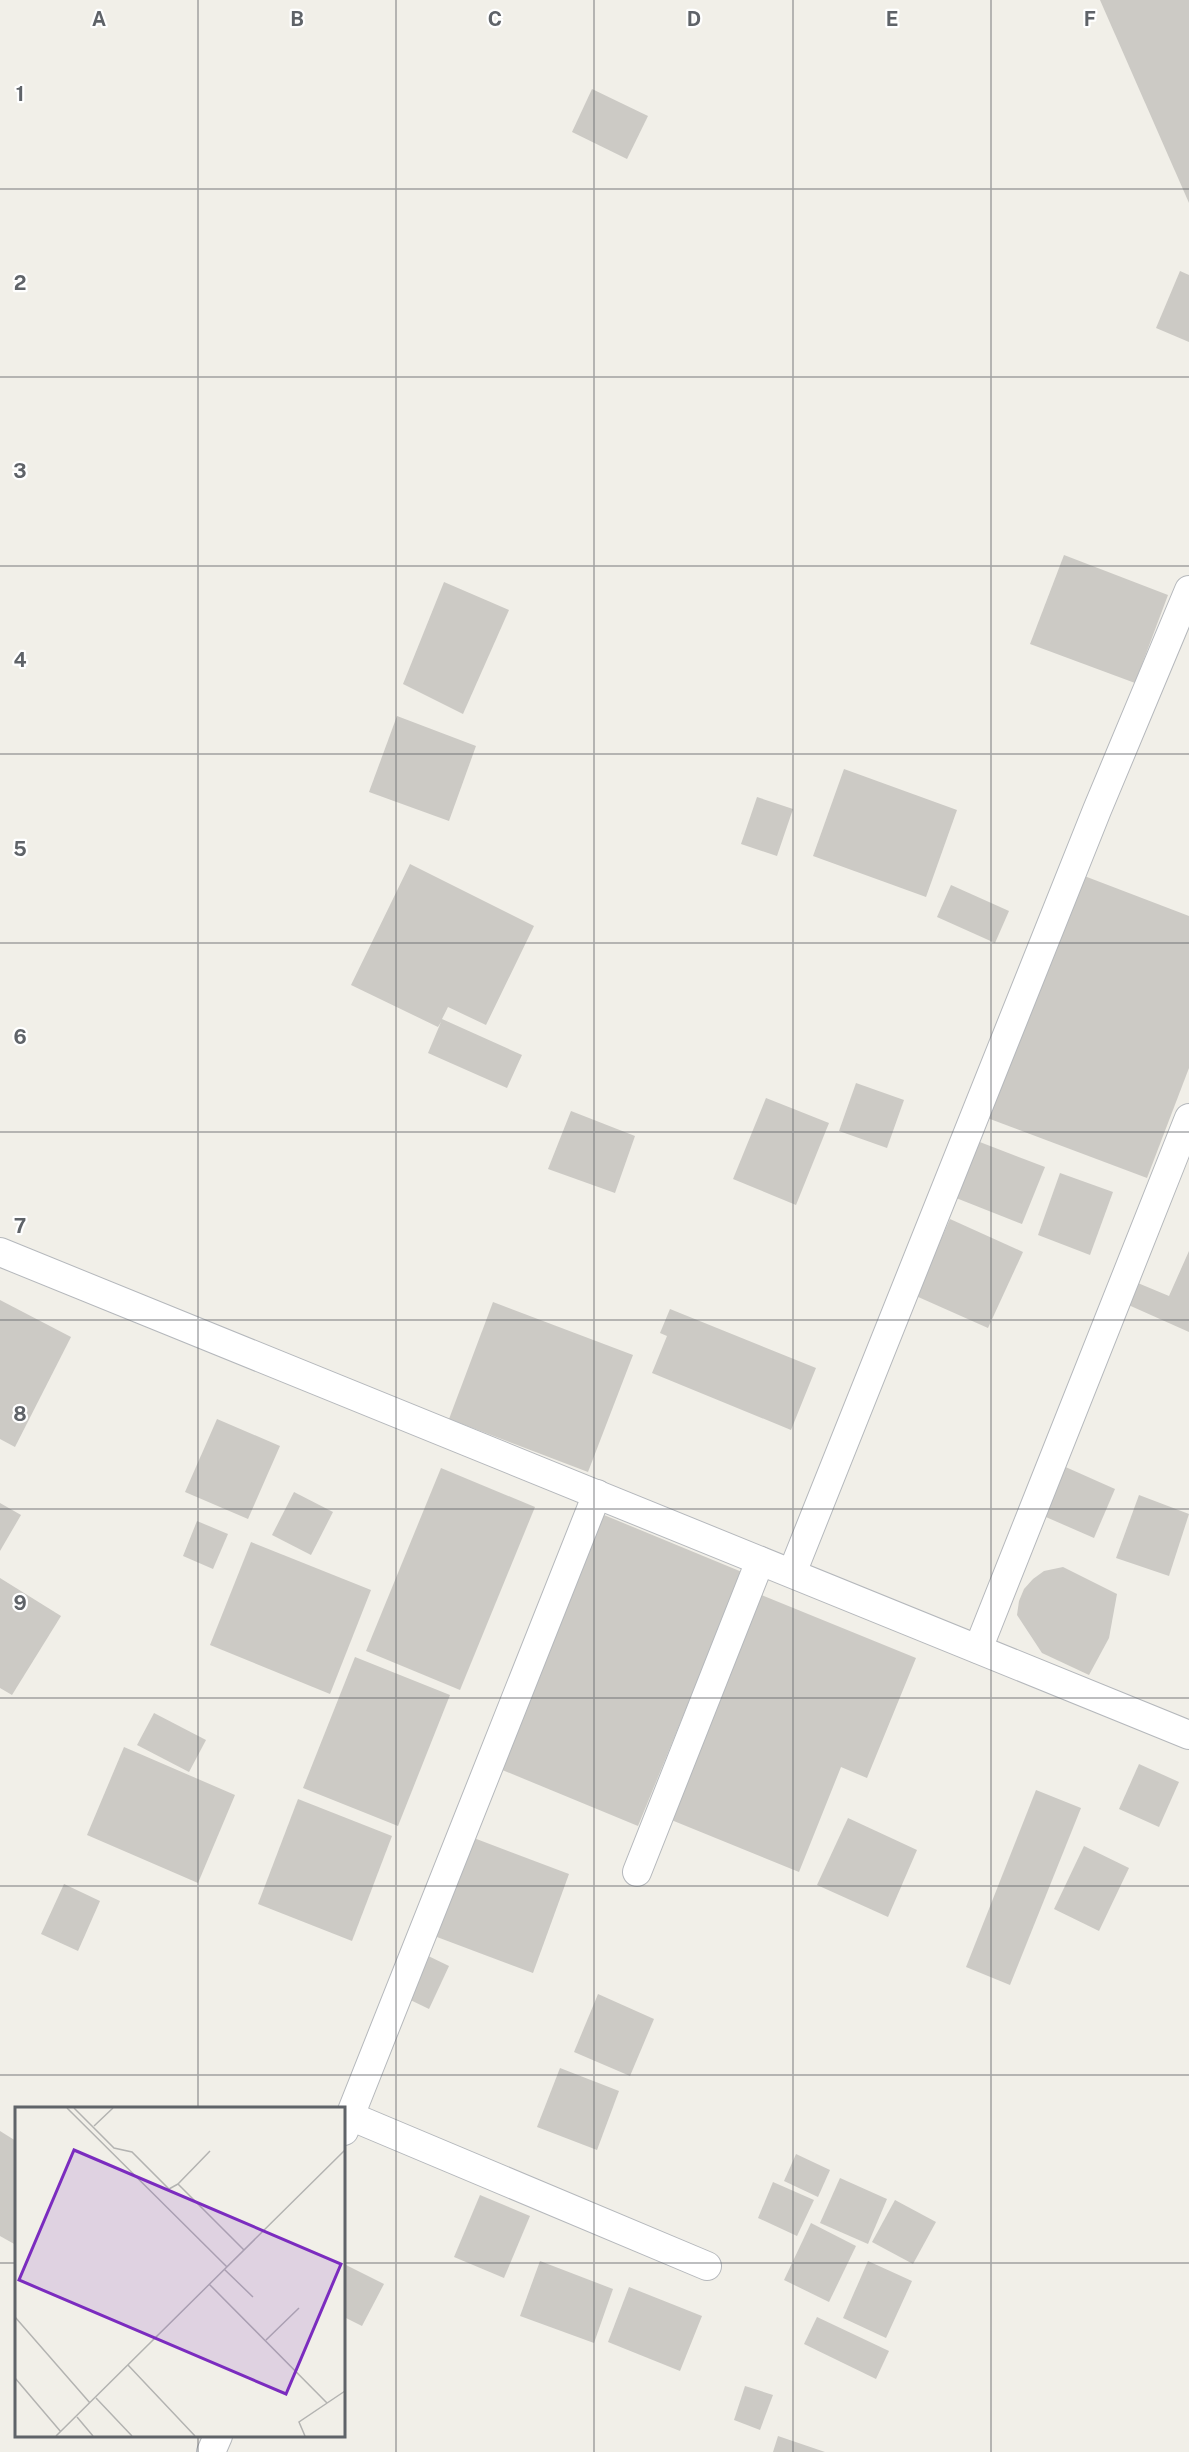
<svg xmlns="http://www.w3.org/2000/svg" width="1189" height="2452" font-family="'Public Sans',sans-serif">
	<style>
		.building { fill: #cccac5 }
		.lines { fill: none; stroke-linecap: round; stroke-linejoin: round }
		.street-casing { stroke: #b5b8bc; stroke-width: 30 }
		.street { stroke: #fff; stroke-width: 28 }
		.grid { fill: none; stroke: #5f6368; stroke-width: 1.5; stroke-opacity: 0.55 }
		.inset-road { fill: none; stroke: #b3b3b1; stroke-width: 1.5 }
		.view { fill: #7b2cbf; fill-opacity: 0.15; stroke: #7b2cbf; stroke-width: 3 }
		.inset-edge { fill: none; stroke: #5f6368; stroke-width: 3 }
		.grid-label { font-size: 20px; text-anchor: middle; font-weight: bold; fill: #5f6368; stroke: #fff; stroke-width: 4.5; stroke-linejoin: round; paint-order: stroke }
	</style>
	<rect width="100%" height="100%" fill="#f1efe8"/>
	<g class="building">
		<path d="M 1100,0 L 1189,0 L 1189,203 Z"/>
		<path d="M 592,89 L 648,116 L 627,159 L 572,132 Z"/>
		<path d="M 1180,271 L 1189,275 L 1189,342 L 1156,328 Z"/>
		<path d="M 1064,555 L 1168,595 L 1135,683 L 1030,644 Z"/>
		<path d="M 444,582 L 509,610 L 463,714 L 403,684 Z"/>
		<path d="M 397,716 L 476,746 L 449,821 L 369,792 Z"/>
		<path d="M 844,769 L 957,810 L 926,897 L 813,856 Z"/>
		<path d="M 757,797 L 793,809 L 777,856 L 741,844 Z"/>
		<path d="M 410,864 L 534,926 L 486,1025 L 448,1007 L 442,1019 L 522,1055 L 507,1088 L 428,1053 L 441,1022 L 438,1027 L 351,985 Z"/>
		<path d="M 1066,869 L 1189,916 L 1189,1068 L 1147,1178 L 974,1113 Z"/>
		<path d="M 951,885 L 1009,911 L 995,943 L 937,917 Z"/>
		<path d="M 856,1083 L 904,1100 L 887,1148 L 839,1131 Z"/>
		<path d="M 766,1098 L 829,1123 L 796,1205 L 733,1179 Z"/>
		<path d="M 571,1111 L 635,1136 L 615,1193 L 548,1169 Z"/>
		<path d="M 972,1139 L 1045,1167 L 1022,1224 L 951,1196 Z"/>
		<path d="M 1060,1173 L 1113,1192 L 1090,1255 L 1038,1235 Z"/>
		<path d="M 950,1219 L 1023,1252 L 988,1328 L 916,1296 Z"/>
		<path d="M 1189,1251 L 1189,1332 L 1124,1303 L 1133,1281 L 1169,1296 Z"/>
		<path d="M 0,1300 L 71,1337 L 15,1447 L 0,1439 Z"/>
		<path d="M 493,1302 L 633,1355 L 588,1472 L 449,1419 Z"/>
		<path d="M 670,1309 L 816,1368 L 791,1430 L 652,1373 L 667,1336 L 660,1333 Z"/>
		<path d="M 217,1419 L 280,1446 L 248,1519 L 185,1492 Z"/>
		<path d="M 1061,1465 L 1115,1489 L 1094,1538 L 1039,1514 Z"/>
		<path d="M 441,1468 L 535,1507 L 460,1690 L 366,1651 Z"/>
		<path d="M 294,1492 L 333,1512 L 311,1555 L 272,1535 Z"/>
		<path d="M 1139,1495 L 1189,1514 L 1169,1576 L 1116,1558 Z"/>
		<path d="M 0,1503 L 21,1515 L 0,1551 Z"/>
		<path d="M 604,1515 L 742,1572 L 638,1826 L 500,1769 Z"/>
		<path d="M 197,1521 L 228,1534 L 213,1569 L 183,1556 Z"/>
		<path d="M 251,1542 L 371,1590 L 330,1694 L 210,1645 Z"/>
		<path d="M 1063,1567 L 1117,1594 L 1109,1638 L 1089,1675 L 1042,1653 L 1017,1615 L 1019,1601 L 1024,1589 L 1033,1579 L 1044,1571 Z"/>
		<path d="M 0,1578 L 61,1616 L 12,1695 L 0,1688 Z"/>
		<path d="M 754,1592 L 916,1658 L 867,1778 L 841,1767 L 799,1872 L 664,1817 Z"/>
		<path d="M 355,1657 L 450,1695 L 398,1826 L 303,1788 Z"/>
		<path d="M 154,1713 L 206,1740 L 189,1772 L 137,1745 Z"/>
		<path d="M 124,1747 L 235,1795 L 198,1883 L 87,1835 Z"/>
		<path d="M 1139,1764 L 1179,1782 L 1159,1827 L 1119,1809 Z"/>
		<path d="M 1036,1790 L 1081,1808 L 1010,1985 L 966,1967 Z"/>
		<path d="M 298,1799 L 392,1836 L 352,1941 L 258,1904 Z"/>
		<path d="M 848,1818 L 917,1850 L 888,1917 L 817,1885 Z"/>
		<path d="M 466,1835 L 569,1874 L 533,1973 L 429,1934 Z"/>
		<path d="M 1084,1846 L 1129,1868 L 1099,1931 L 1054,1909 Z"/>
		<path d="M 64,1884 L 100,1901 L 78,1951 L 41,1934 Z"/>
		<path d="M 420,1952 L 449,1966 L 429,2009 L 400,1995 Z"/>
		<path d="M 598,1994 L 654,2019 L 630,2076 L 574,2052 Z"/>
		<path d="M 560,2068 L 619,2091 L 597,2150 L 537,2127 Z"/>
		<path d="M 0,2131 L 16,2141 L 16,2245 L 0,2236 Z"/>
		<path d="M 796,2154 L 830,2170 L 818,2197 L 784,2181 Z"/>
		<path d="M 840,2178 L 887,2199 L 868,2244 L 820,2223 Z"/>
		<path d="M 773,2182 L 814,2200 L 797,2236 L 758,2218 Z"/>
		<path d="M 480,2195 L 530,2216 L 504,2278 L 454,2257 Z"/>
		<path d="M 895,2200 L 936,2222 L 913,2264 L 872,2242 Z"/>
		<path d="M 811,2223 L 856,2246 L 829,2302 L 784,2280 Z"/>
		<path d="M 540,2261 L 613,2289 L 594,2343 L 520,2316 Z"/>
		<path d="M 868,2261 L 912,2281 L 886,2338 L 843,2318 Z"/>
		<path d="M 344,2264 L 384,2284 L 362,2326 L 344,2317 Z"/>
		<path d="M 629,2287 L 702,2316 L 680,2371 L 608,2342 Z"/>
		<path d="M 817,2317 L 889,2351 L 876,2379 L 804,2344 Z"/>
		<path d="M 745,2386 L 773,2395 L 760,2430 L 734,2420 Z"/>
		<path d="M 778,2436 L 825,2452 L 773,2452 Z"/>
	</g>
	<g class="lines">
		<g class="street-casing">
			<g id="street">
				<path d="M 0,1252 L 1189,1735"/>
				<path d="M 792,1573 L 1097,810 L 1189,590"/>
				<path d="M 978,1649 L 1189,1118"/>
				<path d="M 637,1872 L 760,1561"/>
				<path d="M 350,2116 L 707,2266"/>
				<path d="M 344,2131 L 597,1494"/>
				<path d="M 211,2452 L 218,2436"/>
			</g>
		</g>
		<use href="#street" class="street"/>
	</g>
	<path class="grid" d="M 198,0 L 198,2108M 396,0 L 396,2452M 594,0 L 594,2452M 793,0 L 793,2452M 991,0 L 991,2452M 0,189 L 1189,189M 0,377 L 1189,377M 0,566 L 1189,566M 0,754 L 1189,754M 0,943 L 1189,943M 0,1132 L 1189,1132M 0,1320 L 1189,1320M 0,1509 L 1189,1509M 0,1698 L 1189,1698M 0,1886 L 1189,1886M 0,2075 L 1189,2075M 0,2263 L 16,2263M 344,2263 L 1189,2263M 198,2436 L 198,2452"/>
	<g transform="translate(15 2107)">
		<rect width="330" height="330" fill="#f1efe8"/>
		<path class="inset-road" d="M 52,1 L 212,160M 59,1 L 99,41 L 117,45 L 154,82 L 163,77M 79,19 L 98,1M 195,44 L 163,77 L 229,143M 209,162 L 238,190M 194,177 L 312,296M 0,210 L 75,296M 251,233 L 284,201M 113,258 L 180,329M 0,271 L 46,325M 81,291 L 117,329M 62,310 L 78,329M 41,329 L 330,43M 290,329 L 284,315 L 330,284"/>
		<path class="view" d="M 59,43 L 326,157 L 271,287 L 4,173 Z"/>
		<rect width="330" height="330" class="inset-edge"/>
	</g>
	<g class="grid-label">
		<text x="99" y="26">A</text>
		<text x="297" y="26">B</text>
		<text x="495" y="26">C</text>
		<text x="694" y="26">D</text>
		<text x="892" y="26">E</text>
		<text x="1090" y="26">F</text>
		<text x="20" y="101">1</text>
		<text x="20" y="290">2</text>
		<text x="20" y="478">3</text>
		<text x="20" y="667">4</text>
		<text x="20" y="856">5</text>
		<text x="20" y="1044">6</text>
		<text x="20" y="1233">7</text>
		<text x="20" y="1421">8</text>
		<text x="20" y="1610">9</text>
	</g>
</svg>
